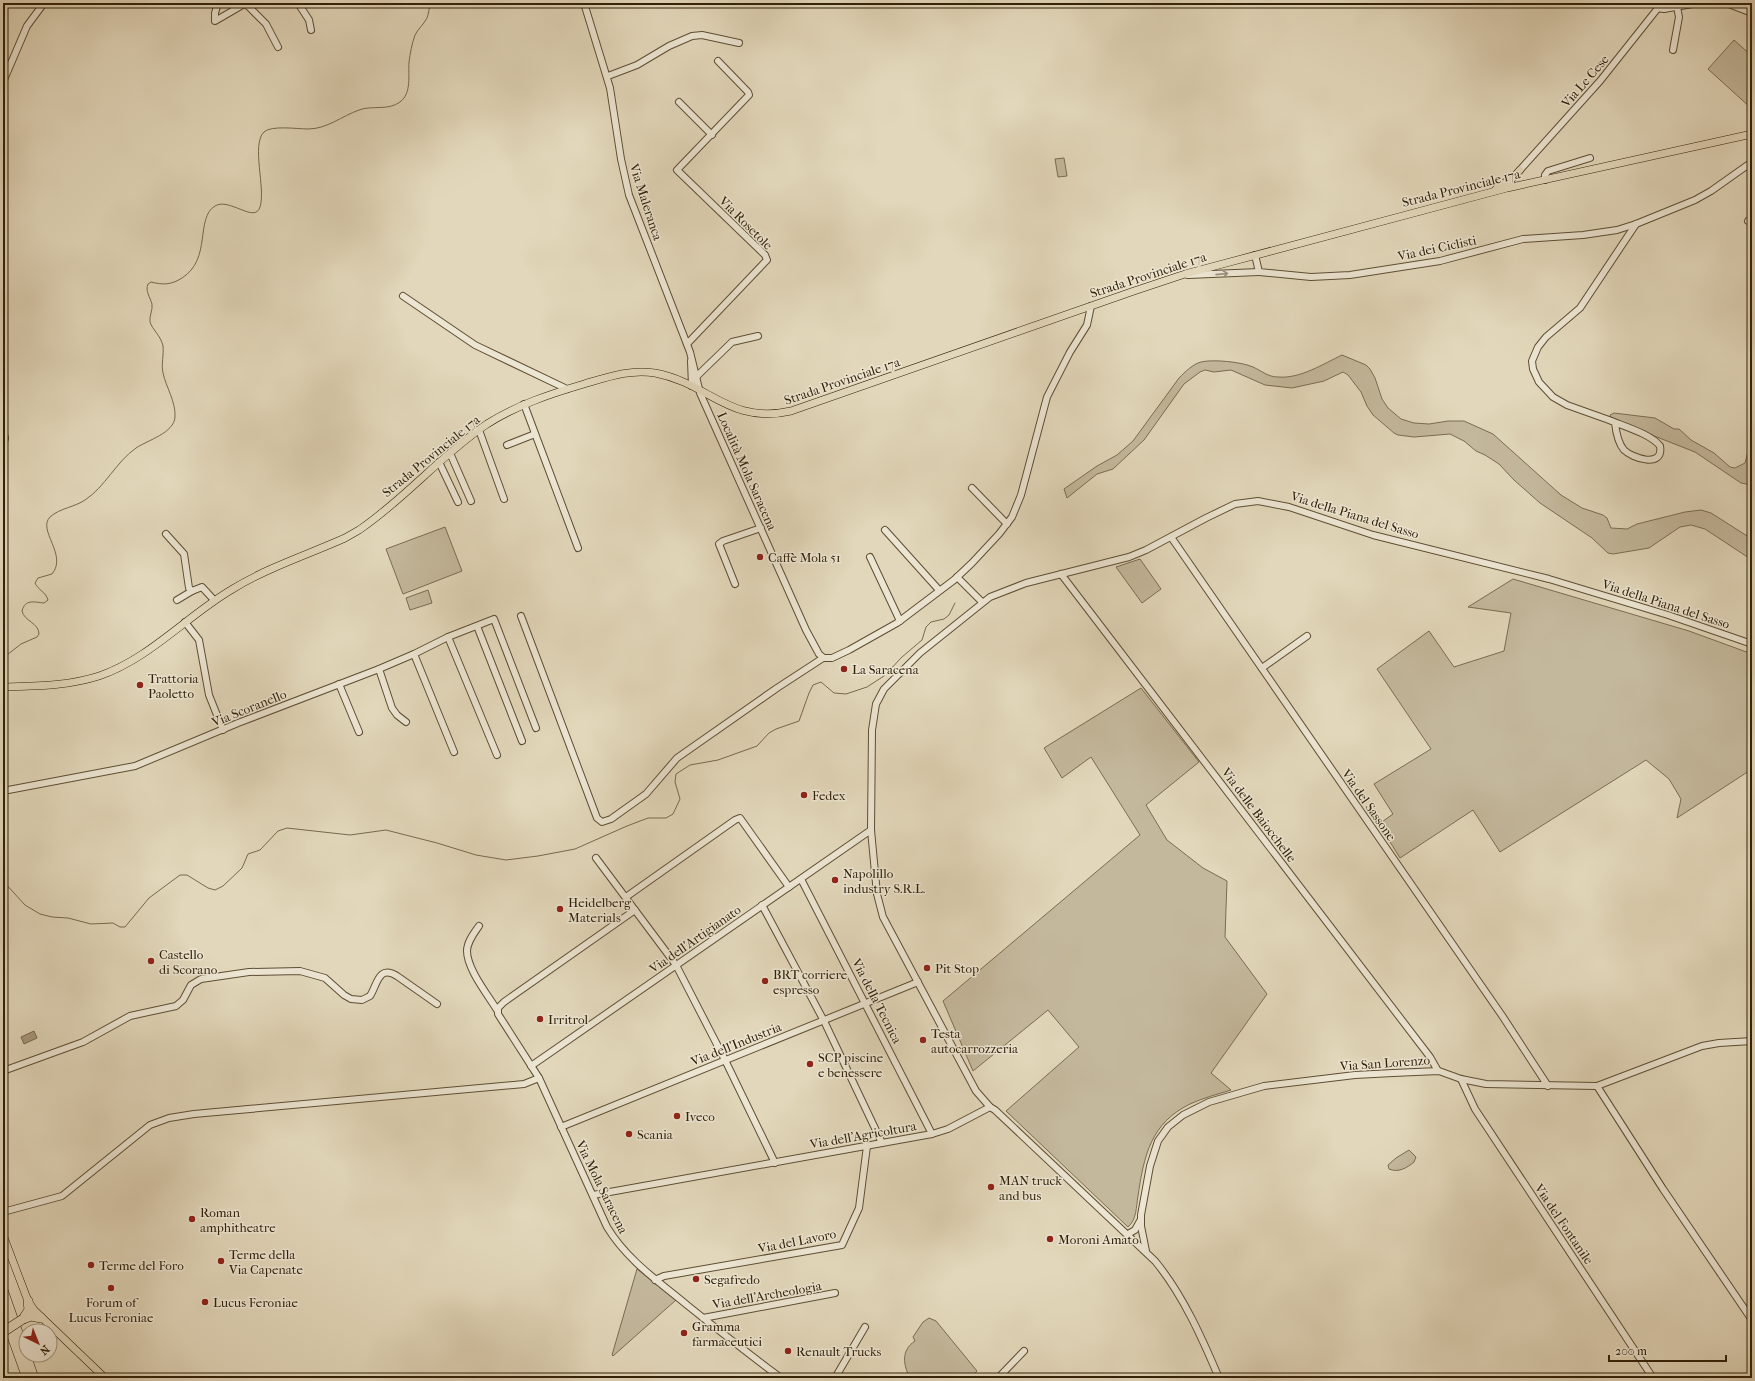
<svg xmlns="http://www.w3.org/2000/svg" width="1755" height="1381" font-family="'IM FELL French Canon',serif">
	<style>
		.green { fill: #c4b89c; stroke: #7a6c52 }
		.water { fill: #a6997d; stroke: #77694e }
		.lines { fill: none; stroke-linecap: round; stroke-linejoin: round }
		.stream { stroke: #77694e; stroke-width: 1 }
		.minor-casing { stroke: #5d4e34; stroke-width: 8 }
		.major-casing { stroke: #312008; stroke-width: 8 }
		.highway-casing { stroke: #312008; stroke-width: 10 }
		.minor { stroke: #ece5d2; stroke-width: 6 }
		.major { stroke: #e2d7ba; stroke-width: 7 }
		.highway { stroke: #e2d7ba; stroke-width: 9 }
		.highway-bridge-casing { stroke: #312008; stroke-width: 10; stroke-linecap: butt }
		.highway-bridge { stroke: #e2d7ba; stroke-width: 9 }
		.oneway { stroke: #988c77 }
		.poi-dot { fill: #8f2418; stroke: #ece5d2; stroke-width: 1.5 }
		.labels { text-anchor: middle; dominant-baseline: central; stroke-width: 3; stroke-linejoin: round; paint-order: stroke }
		.street-label { font-size: 13px; fill: #312008; stroke: #ece5d2 }
		.poi-label { font-size: 13px; fill: #312008; stroke: #ece5d2; text-anchor: start }
	</style>
	<rect width="100%" height="100%" fill="#e2d7ba"/>
	<filter id="stains"><feTurbulence type="fractalNoise" baseFrequency=".005" numOctaves="4"/><feColorMatrix values="0 0 0 0 .2 0 0 0 0 .09 0 0 0 0 .02 0 0 0 .5 -.17"/></filter>
	<radialGradient id="worn" r=".72"><stop offset=".6" stop-color="#630" stop-opacity="0"/><stop offset="1" stop-color="#630" stop-opacity=".3"/></radialGradient>
	<g class="green">
		<path d="M 1734,40 L 1752,56 L 1752,109 L 1708,69 Z"/>
		<path d="M 1064,158 L 1067,176 L 1058,177 L 1055,159 Z"/>
		<path d="M 1342,355 L 1366,365 L 1370,369 L 1375,378 L 1382,399 L 1388,408 L 1401,419 L 1414,423 L 1429,424 L 1448,421 L 1464,421 L 1493,434 L 1561,495 L 1582,508 L 1603,515 L 1607,518 L 1611,528 L 1627,529 L 1637,524 L 1685,512 L 1701,510 L 1711,513 L 1752,539 L 1752,560 L 1705,529 L 1691,525 L 1680,527 L 1649,548 L 1613,554 L 1608,553 L 1592,538 L 1540,503 L 1514,480 L 1499,464 L 1485,455 L 1476,451 L 1464,441 L 1450,434 L 1414,437 L 1398,435 L 1394,433 L 1373,415 L 1367,406 L 1361,392 L 1348,375 L 1343,372 L 1324,381 L 1292,388 L 1265,385 L 1231,370 L 1214,372 L 1205,370 L 1200,372 L 1184,384 L 1144,440 L 1113,469 L 1097,474 L 1067,498 L 1064,489 L 1097,466 L 1117,455 L 1133,441 L 1179,378 C 1185,372 1193,364 1201,362 C 1213,359 1242,362 1253,367 C 1262,371 1268,377 1278,377 C 1300,379 1323,364 1342,355 Z"/>
		<path d="M 1614,413 L 1655,418 L 1674,429 L 1679,429 L 1691,440 L 1714,453 L 1730,467 L 1735,468 L 1745,463 L 1752,436 L 1752,485 L 1741,483 L 1695,452 L 1611,419 L 1610,415 Z"/>
		<path d="M 445,527 L 462,571 L 403,594 L 386,549 Z"/>
		<path d="M 1140,559 L 1161,589 L 1142,603 L 1116,567 Z"/>
		<path d="M 1513,579 L 1689,631 L 1752,654 L 1752,769 L 1677,818 L 1681,799 L 1669,779 L 1646,760 L 1500,852 L 1473,810 L 1400,858 L 1379,824 L 1393,814 L 1374,784 L 1431,749 L 1377,669 L 1429,631 L 1454,667 L 1504,651 L 1511,613 L 1468,607 Z"/>
		<path d="M 428,590 L 432,603 L 410,610 L 406,598 Z"/>
		<path d="M 1141,688 L 1199,762 L 1146,805 L 1167,840 L 1203,868 L 1227,881 L 1225,937 L 1267,994 L 1211,1073 L 1231,1090 C 1218,1094 1203,1098 1190,1104 C 1151,1123 1144,1155 1138,1196 C 1136,1207 1137,1219 1128,1227 L 1006,1111 L 1079,1047 L 1048,1010 L 973,1071 L 943,1001 L 1140,835 L 1091,757 L 1062,778 L 1044,748 Z"/>
		<path d="M 1409,1150 L 1416,1157 L 1414,1162 C 1407,1168 1398,1173 1389,1169 L 1388,1165 L 1396,1158 Z"/>
		<path d="M 637,1269 L 676,1300 L 613,1356 L 612,1355 Z"/>
		<path d="M 929,1318 L 936,1321 L 977,1371 L 970,1378 L 910,1378 C 903,1365 901,1350 915,1341 L 913,1337 L 923,1322 Z"/>
	</g>
	<path class="water" d="M 34,1031 L 37,1038 L 24,1044 L 21,1037 Z"/>
	<g class="lines">
		<g class="stream">
			<path d="M 3,658 L 21,644 L 37,637 L 39,634 C 39,623 24,621 22,611 C 25,599 34,602 44,603 L 48,600 C 46,592 38,590 35,583 L 38,578 L 52,574 C 68,555 37,530 50,517 C 60,508 75,507 85,500 C 105,487 116,462 136,448 C 148,440 174,433 175,417 C 176,402 166,387 163,373 C 161,364 164,355 163,346 C 161,336 152,329 150,322 C 149,316 153,310 152,304 C 150,297 145,291 148,284 L 151,282 C 163,285 171,285 182,278 C 212,259 195,218 215,206 C 229,197 255,224 260,207 C 266,188 251,145 264,132 C 271,125 298,129 308,129 C 327,129 342,116 359,110 C 372,105 388,111 400,102 C 412,93 408,75 409,62 C 410,54 412,43 415,35 C 418,29 424,24 427,18 C 429,13 429,8 430,3"/>
			<path d="M 3,881 L 25,905 L 40,914 L 52,917 L 68,918 L 91,924 L 113,923 L 120,927 L 125,927 L 149,898 L 180,875 L 187,875 L 208,888 L 215,890 L 223,886 L 242,868 L 248,854 L 260,850 L 278,831 L 287,828 L 350,835 L 386,830 L 437,843 L 476,855 L 506,860 L 538,856 L 575,849 L 627,826 L 648,818 L 666,818 L 673,814 L 680,799 L 675,782 L 676,774 L 690,765 L 718,760 L 757,746 L 769,733 L 776,729 L 799,721 L 809,693 L 813,685 L 821,682 L 834,693 L 846,694 L 867,687 L 884,676 L 902,657 L 922,640 L 926,627 L 931,622 L 944,619 L 949,615 L 955,603"/>
		</g>
		<g class="minor-casing">
			<g id="minor">
				<path d="M 218,3 L 215,13 L 215,21 L 246,3"/>
				<path d="M 245,3 L 266,24 L 278,47"/>
				<path d="M 298,3 L 309,20 L 311,30"/>
				<path d="M 584,3 L 610,88 L 621,159 L 629,195 L 690,352 L 700,393 L 806,630 L 819,654 L 824,658 L 832,658 L 849,650 L 897,623 L 954,580 L 972,563 L 999,534 L 1012,517 L 1021,495 L 1047,397 L 1070,352 L 1087,325 L 1091,306"/>
				<path d="M 1726,3 L 1752,13"/>
				<path d="M 1657,8 L 1664,9 L 1698,3"/>
				<path d="M 1673,50 L 1679,17 L 1677,7"/>
				<path d="M 608,76 L 637,65 L 669,46 L 692,36 L 702,35 L 739,43"/>
				<path d="M 3,82 L 27,26 L 44,3"/>
				<path d="M 679,102 L 712,135"/>
				<path d="M 1520,170 L 1600,81 L 1662,3"/>
				<path d="M 1545,180 L 1545,175 L 1548,171 L 1590,158"/>
				<path d="M 1748,221 L 1752,223"/>
				<path d="M 1255,255 L 1259,272 L 1311,277 L 1350,275 L 1440,261 L 1523,239 L 1583,235 L 1617,230 L 1636,224 L 1695,200 L 1711,191 L 1752,162"/>
				<path d="M 1188,275 L 1259,272"/>
				<path d="M 403,296 L 475,345 L 567,389"/>
				<path d="M 687,344 L 767,260 L 765,255 L 677,170 L 749,95 L 748,92 L 718,61"/>
				<path d="M 691,361 L 692,386"/>
				<path d="M 696,377 L 732,342 L 758,336"/>
				<path d="M 524,404 L 578,548"/>
				<path d="M 1615,423 C 1616,432 1618,443 1624,450 C 1632,458 1664,469 1660,446 C 1651,434 1623,426 1609,420 L 1567,405 L 1553,397 L 1539,382 L 1533,369 L 1532,361 L 1538,347 L 1546,337 L 1580,308 L 1636,224"/>
				<path d="M 3,430 L 5,438 L 3,446"/>
				<path d="M 479,430 L 504,499"/>
				<path d="M 507,445 L 535,434"/>
				<path d="M 450,453 L 471,501"/>
				<path d="M 439,462 L 458,502"/>
				<path d="M 972,488 L 1007,524"/>
				<path d="M 885,530 L 939,590"/>
				<path d="M 166,534 L 184,554 L 189,588 L 192,591 L 202,587 L 214,600"/>
				<path d="M 1171,537 L 1503,1017 L 1548,1086"/>
				<path d="M 870,557 L 900,621"/>
				<path d="M 1061,574 L 1430,1057 L 1438,1071"/>
				<path d="M 957,577 L 982,602"/>
				<path d="M 735,584 L 719,544 L 723,541 L 761,528"/>
				<path d="M 177,600 L 192,591"/>
				<path d="M 521,616 L 597,818 L 602,822 L 611,819 L 646,794 L 677,758 L 777,688 L 823,658"/>
				<path d="M 185,622 L 199,640 L 209,695 L 223,730"/>
				<path d="M 477,626 L 522,741"/>
				<path d="M 448,637 L 497,755"/>
				<path d="M 414,654 L 454,752"/>
				<path d="M 1262,668 L 1307,636"/>
				<path d="M 379,669 L 392,708 L 397,715 L 406,722"/>
				<path d="M 339,684 L 359,732"/>
				<path d="M 3,791 L 135,766 L 238,723 L 379,669 L 414,654 L 448,637 L 494,619 L 536,728"/>
				<path d="M 596,858 L 676,965 L 725,1060 L 775,1163"/>
				<path d="M 801,879 L 932,1134"/>
				<path d="M 626,897 L 735,820 L 740,818 L 789,887"/>
				<path d="M 762,905 L 824,1021 L 882,1143"/>
				<path d="M 635,910 L 504,1002 L 498,1008 L 498,1014 L 539,1078 L 607,1227 C 627,1260 658,1281 687,1305 C 718,1330 749,1354 781,1378"/>
				<path d="M 479,926 C 474,933 467,942 467,951 C 467,969 488,995 497,1010"/>
				<path d="M 531,1066 L 871,830"/>
				<path d="M 3,1071 L 83,1042 L 130,1016 L 176,1006 L 183,1000 L 191,985 L 201,979 L 249,972 L 300,971 L 325,978 L 344,995 L 351,999 L 362,1000 L 370,996 C 377,986 378,964 397,976 L 437,1004"/>
				<path d="M 1461,1079 L 1475,1109 L 1653,1378"/>
				<path d="M 1597,1086 L 1663,1189 L 1752,1320"/>
				<path d="M 561,1127 L 918,982"/>
				<path d="M 593,1195 L 932,1134 L 948,1129 L 990,1107"/>
				<path d="M 3,1212 L 62,1196 L 150,1125 L 169,1118 L 194,1114 L 524,1084 L 539,1078"/>
				<path d="M 1128,1234 L 1135,1230 L 1140,1221"/>
				<path d="M 1146,1251 L 1141,1226 L 1141,1215 L 1150,1166 L 1158,1141 L 1168,1127 L 1183,1115 L 1209,1102 L 1264,1086 L 1355,1075 L 1393,1073 L 1439,1071 L 1461,1079 L 1486,1084 L 1597,1086 L 1702,1046 L 1719,1043 L 1752,1041"/>
				<path d="M 655,1280 L 664,1276 L 842,1245 L 859,1208 L 867,1146"/>
				<path d="M 703,1318 L 835,1293"/>
				<path d="M 835,1378 L 865,1327"/>
				<path d="M 998,1378 L 1024,1351"/>
				<path d="M 1219,1378 C 1202,1338 1183,1295 1155,1261 L 995,1110 L 990,1107 L 976,1091 L 883,917 L 877,894 L 871,830 L 872,730 L 876,704 L 884,689 L 920,653 L 990,597 L 1026,583 L 1129,557 L 1146,550 L 1206,518 L 1235,504 L 1258,501 L 1289,507 L 1373,535 L 1549,579 L 1668,615 L 1752,644"/>
			</g>
		</g>
		<g class="major-casing">
			<g id="major">
				<path d="M 1508,183 L 1520,170"/>
				<path d="M 1496,189 L 1510,179"/>
				<path d="M 3,687 C 35,686 68,686 99,676 C 149,659 187,616 231,590 C 266,568 307,555 345,538 L 359,530 C 405,499 441,455 487,424 C 517,405 550,394 584,384 C 608,377 630,369 655,373 C 709,383 729,425 791,411 L 1134,291 L 1185,274 L 1507,188 L 1752,134"/>
				<path d="M 3,1235 L 28,1301 L 34,1310 L 105,1378"/>
			</g>
		</g>
		<g class="highway-casing">
			<g id="highway">
				<path d="M 3,1290 L 34,1378"/>
				<path d="M 3,1311 L 27,1378"/>
				<path d="M 23,1319 L 29,1310 L 28,1301"/>
				<path d="M 23,1319 L 31,1316 L 41,1318"/>
			</g>
		</g>
		<use href="#minor" class="minor"/>
		<use href="#major" class="major"/>
		<use href="#highway" class="highway"/>
		<g class="highway-bridge-casing">
			<path id="highway-bridge" d="M 3,1332 L 23,1319"/>
		</g>
		<use href="#highway-bridge" class="highway-bridge"/>
	</g>
	<defs><path id="oneway-shaft" d="M-6 0H5M1.5-3L5.5 0L1.5 3" fill="none" stroke-width="1.6" stroke-linecap="round" stroke-linejoin="round"/></defs>
	<use class="oneway" href="#oneway-shaft" transform="translate(1222 274) rotate(-6)"/>
	<g class="poi-dot">
		<circle cx="760" cy="557" r="4"/>
		<circle cx="844" cy="669" r="4"/>
		<circle cx="140" cy="685" r="4"/>
		<circle cx="804" cy="795" r="4"/>
		<circle cx="835" cy="880" r="4"/>
		<circle cx="560" cy="909" r="4"/>
		<circle cx="151" cy="961" r="4"/>
		<circle cx="927" cy="968" r="4"/>
		<circle cx="765" cy="981" r="4"/>
		<circle cx="540" cy="1019" r="4"/>
		<circle cx="923" cy="1040" r="4"/>
		<circle cx="810" cy="1064" r="4"/>
		<circle cx="677" cy="1116" r="4"/>
		<circle cx="629" cy="1134" r="4"/>
		<circle cx="991" cy="1187" r="4"/>
		<circle cx="192" cy="1219" r="4"/>
		<circle cx="1050" cy="1239" r="4"/>
		<circle cx="221" cy="1261" r="4"/>
		<circle cx="91" cy="1265" r="4"/>
		<circle cx="696" cy="1279" r="4"/>
		<circle cx="111" cy="1288" r="4"/>
		<circle cx="205" cy="1302" r="4"/>
		<circle cx="684" cy="1333" r="4"/>
		<circle cx="788" cy="1351" r="4"/>
	</g>
	<g class="labels">
		<g class="street-label">
			<text transform="translate(1585 81) rotate(-49)">Via Le Cese</text>
			<text transform="translate(1461 188) rotate(-14)">Strada Provinciale 17a</text>
			<text transform="translate(646 202) rotate(72)">Via Maleranca</text>
			<text transform="translate(746 223) rotate(45)">Via Rosetole</text>
			<text transform="translate(1437 248) rotate(-12)">Via dei Ciclisti</text>
			<text transform="translate(1148 275) rotate(-18)">Strada Provinciale 17a</text>
			<text transform="translate(842 381) rotate(-19)">Strada Provinciale 17a</text>
			<text transform="translate(431 456) rotate(-39)">Strada Provinciale 17a</text>
			<text transform="translate(747 471) rotate(66)">Località Mola Saracena</text>
			<text transform="translate(1355 515) rotate(17)">Via della Piana del Sasso</text>
			<text transform="translate(1666 604) rotate(18)">Via della Piana del Sasso</text>
			<text transform="translate(249 708) rotate(-22)">Via Scoranello</text>
			<text transform="translate(1369 805) rotate(55)">Via del Sassone</text>
			<text transform="translate(1259 815) rotate(53)">Via delle Baiocchelle</text>
			<text transform="translate(695 939) rotate(-35)">Via dell'Artigianato</text>
			<text transform="translate(877 1001) rotate(63)">Via della Tecnica</text>
			<text transform="translate(736 1044) rotate(-22)">Via dell'Industria</text>
			<text transform="translate(1385 1063) rotate(-4)">Via San Lorenzo</text>
			<text transform="translate(863 1135) rotate(-10)">Via dell'Agricoltura</text>
			<text transform="translate(602 1187) rotate(64)">Via Mola Saracena</text>
			<text transform="translate(1564 1224) rotate(56)">Via del Fontanile</text>
			<text transform="translate(797 1241) rotate(-11)">Via del Lavoro</text>
			<text transform="translate(767 1295) rotate(-10)">Via dell'Archeologia</text>
		</g>
		<g class="poi-label">
			<text x="768" y="557">Caffè Mola 51</text>
			<text x="852" y="669">La Saracena</text>
			<text x="148" y="678">Trattoria<tspan x="148" dy="15">Paoletto</tspan></text>
			<text x="812" y="795">Fedex</text>
			<text x="843" y="873">Napolillo<tspan x="843" dy="15">industry S.R.L.</tspan></text>
			<text x="568" y="902">Heidelberg<tspan x="568" dy="15">Materials</tspan></text>
			<text x="159" y="954">Castello<tspan x="159" dy="15">di Scorano</tspan></text>
			<text x="935" y="968">Pit Stop</text>
			<text x="773" y="974">BRT corriere<tspan x="773" dy="15">espresso</tspan></text>
			<text x="548" y="1019">Irritrol</text>
			<text x="931" y="1033">Testa<tspan x="931" dy="15">autocarrozzeria</tspan></text>
			<text x="818" y="1057">SCP piscine<tspan x="818" dy="15">e benessere</tspan></text>
			<text x="685" y="1116">Iveco</text>
			<text x="637" y="1134">Scania</text>
			<text x="999" y="1180">MAN truck<tspan x="999" dy="15">and bus</tspan></text>
			<text x="200" y="1212">Roman<tspan x="200" dy="15">amphitheatre</tspan></text>
			<text x="1058" y="1239">Moroni Amato</text>
			<text x="229" y="1254">Terme della<tspan x="229" dy="15">Via Capenate</tspan></text>
			<text x="99" y="1265">Terme del Foro</text>
			<text x="704" y="1279">Segafredo</text>
			<text x="111" y="1302" text-anchor="middle">Forum of<tspan x="111" dy="15">Lucus Feroniae</tspan></text>
			<text x="213" y="1302">Lucus Feroniae</text>
			<text x="692" y="1326">Gramma<tspan x="692" dy="15">farmaceutici</tspan></text>
			<text x="796" y="1351">Renault Trucks</text>
		</g>
	</g>
	<rect width="1755" height="1381" fill="none" stroke="#e2d7ba" stroke-width="16"/>
	<rect x="4" y="4" width="1747" height="1373" fill="none" stroke="#312008" stroke-width="2"/>
	<rect x="8" y="8" width="1739" height="1365" fill="none" stroke="#312008"/>
	<g transform="translate(38 1343) rotate(137)"><circle r="19" fill="#ece5d2" stroke="#a19681"/>
	<path d="M0-3L7 15L0 10L-7 15Z" fill="#8f2418"/>
	<text y="-6" font-size="11" font-weight="bold" text-anchor="middle" fill="#312008">N</text>
	</g>
	<path d="M1609 1355v6h117v-6" fill="none" stroke="#312008" stroke-width="2"/>
	<text x="1615" y="1355" font-size="12" fill="#312008" stroke="#ece5d2" stroke-width="3" paint-order="stroke">200 m</text>
	<rect width="100%" height="100%" filter="url(#stains)"/>
	<rect width="100%" height="100%" fill="url(#worn)"/>
</svg>
